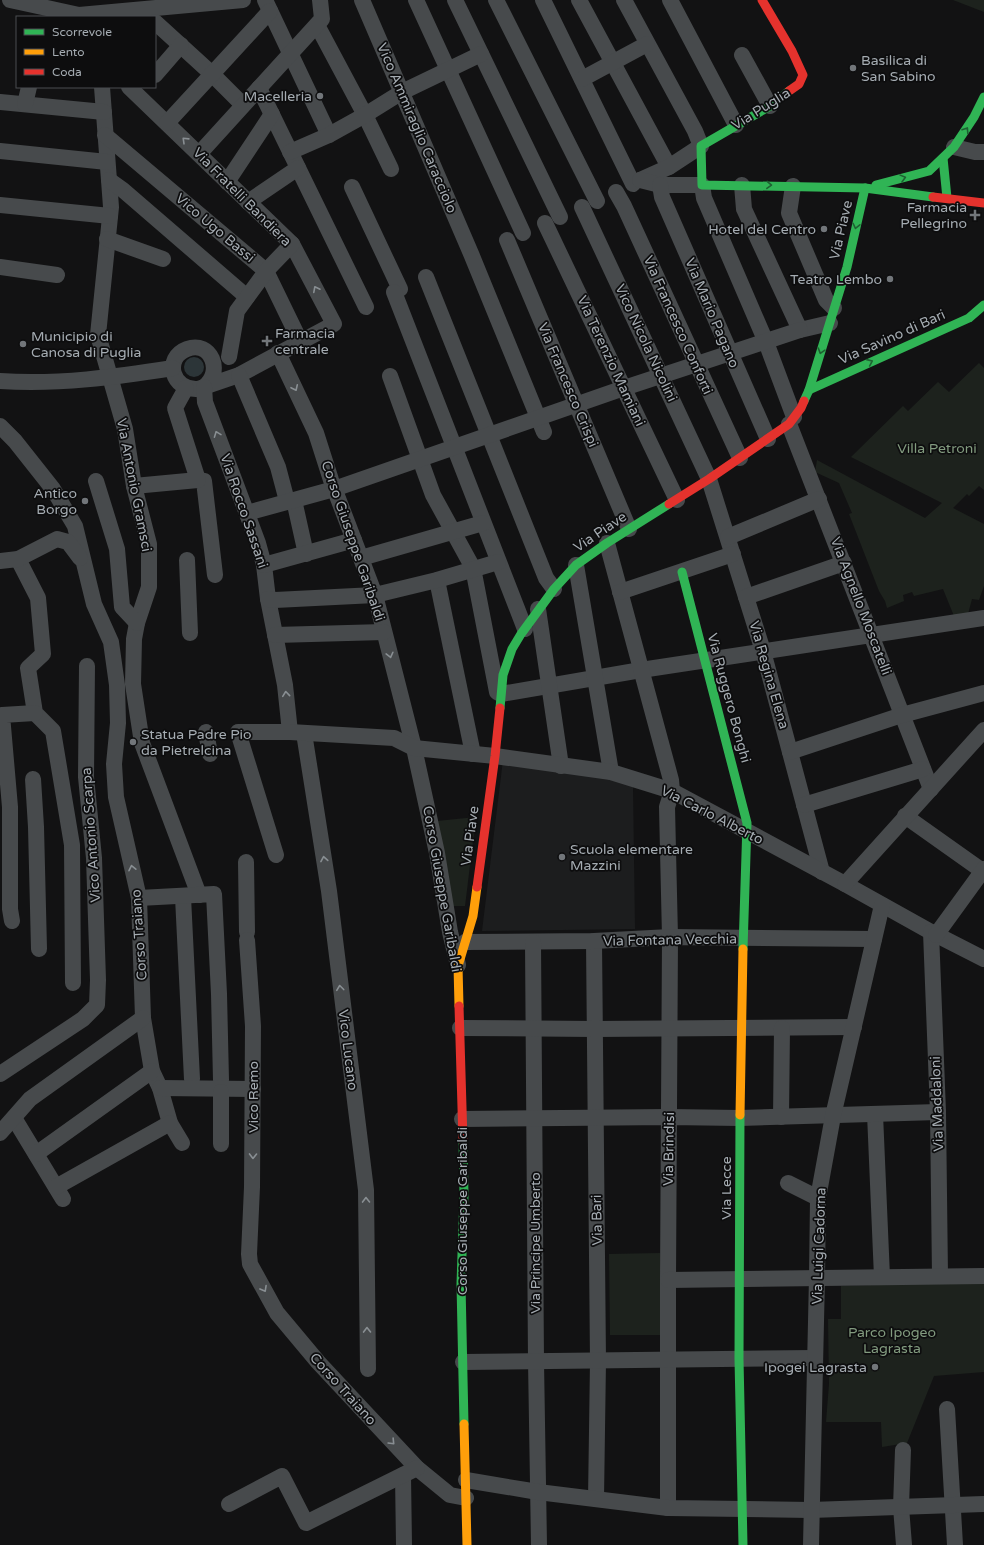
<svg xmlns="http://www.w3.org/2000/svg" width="984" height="1545" font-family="'Varela Round',sans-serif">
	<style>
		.built { fill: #1c1d1e }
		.green { fill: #1d221d }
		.water { fill: #2c3538 }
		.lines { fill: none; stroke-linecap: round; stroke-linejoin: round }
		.street { stroke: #474a4c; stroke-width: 16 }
		.fast { stroke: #30b455; stroke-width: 9 }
		.slow { stroke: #ff9f0a; stroke-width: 9 }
		.jam { stroke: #e5322d; stroke-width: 9 }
		.oneway { stroke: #1e6032 }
		.oneway2 { stroke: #898f93 }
		.poi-dot { fill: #72767a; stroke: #0d0d0e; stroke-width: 1.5 }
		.labels { text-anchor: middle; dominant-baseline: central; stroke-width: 3.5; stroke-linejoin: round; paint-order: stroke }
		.poi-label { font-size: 14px; fill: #a5acb2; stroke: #0d0d0e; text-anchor: end }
		.street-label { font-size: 14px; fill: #a5acb2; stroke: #0d0d0e }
		.park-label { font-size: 14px; fill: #829b7f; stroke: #0d0d0e }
	</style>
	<rect width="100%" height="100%" fill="#121213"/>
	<path class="built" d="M 503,760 L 609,778 L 633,786 L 635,929 L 482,931 Z"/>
	<g class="green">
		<path d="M 953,0 L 984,0 L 984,12 Z"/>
		<path d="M 979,363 L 984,368 L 984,490 L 979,486 L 969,496 L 967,494 L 953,508 L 984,524 L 984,586 L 979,600 L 972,599 L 968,614 L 954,616 L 943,589 L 914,596 L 912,592 L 903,595 L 904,601 L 887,608 L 885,601 L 879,591 L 849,514 L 852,513 L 839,483 L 815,472 L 817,460 L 925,518 L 942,503 L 851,457 L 903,406 L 908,411 L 938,382 L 949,392 Z"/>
		<path d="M 476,817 L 465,906 L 453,906 L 437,821 Z"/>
		<path d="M 660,1253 L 661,1335 L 610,1335 L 609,1254 Z"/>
		<path d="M 984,1282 L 984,1372 L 934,1376 L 907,1443 L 882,1447 L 881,1422 L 826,1422 L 829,1384 L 828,1319 L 841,1319 L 841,1286 Z"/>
	</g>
	<circle class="water" cx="194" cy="367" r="10"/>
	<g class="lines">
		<g class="street">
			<path d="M 10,0 L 79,15 L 243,0"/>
			<path d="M 265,0 L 329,135"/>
			<path d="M 362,0 L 472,256 L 544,432"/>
			<path d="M 416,0 L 523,233"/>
			<path d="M 455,0 L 560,217"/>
			<path d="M 496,0 L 597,201"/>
			<path d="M 543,0 L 633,184"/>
			<path d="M 579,0 L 669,167"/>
			<path d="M 624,0 L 695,131 L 701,146 L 669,167 L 640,180"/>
			<path d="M 670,0 L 736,125"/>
			<path d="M 155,22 L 212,74 L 243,105"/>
			<path d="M 317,25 L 365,115 L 391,169"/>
			<path d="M 742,55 L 770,106"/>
			<path d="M 155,75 L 181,45"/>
			<path d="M 582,79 L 647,44"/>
			<path d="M 102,87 L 111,207 L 98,335 L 125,429 L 134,486 L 149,544 L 149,587 L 137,623 L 134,639 L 133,684 L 142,743 L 199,895"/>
			<path d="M 129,87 L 292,244 L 334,324 L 239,375 L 198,389 C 172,391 163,358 187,349 C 211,340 224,372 204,387"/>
			<path d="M 259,88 L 366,307"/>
			<path d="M 0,102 L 104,112"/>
			<path d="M 25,104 L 29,87"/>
			<path d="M 167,123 L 270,11"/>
			<path d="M 105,135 L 266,271 L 300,341"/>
			<path d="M 954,147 L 975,152 L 984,152"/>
			<path d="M 0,151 L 107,162"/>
			<path d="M 290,152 L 329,135 L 365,115 L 402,92 L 481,54"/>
			<path d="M 199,154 L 322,19 L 320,0"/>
			<path d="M 109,180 L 123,190 L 247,297"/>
			<path d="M 640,180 L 660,185 L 702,185 L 704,198 L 766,342 L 794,417"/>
			<path d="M 227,182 L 272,114"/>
			<path d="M 660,185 L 662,197 L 768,439"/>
			<path d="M 742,185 L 744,209 L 800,330 L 830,323"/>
			<path d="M 793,186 L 789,213 L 826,300 L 834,308"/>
			<path d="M 352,187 L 400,289"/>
			<path d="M 616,192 L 624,206 L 740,458"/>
			<path d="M 248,202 L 298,168"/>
			<path d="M 0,205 L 110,216"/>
			<path d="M 582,207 L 709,479 L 763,651 L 822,872"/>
			<path d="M 545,223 L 677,500"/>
			<path d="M 107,239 L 163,259"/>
			<path d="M 507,240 L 629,529"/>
			<path d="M 0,267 L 57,275"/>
			<path d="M 426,277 L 546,578 L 554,589"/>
			<path d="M 394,292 L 525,629"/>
			<path d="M 278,353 L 316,433 L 331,480 L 375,595 L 414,748 L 437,853 L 450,932 L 458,965"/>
			<path d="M 229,357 L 237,311 L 267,270 L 292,244"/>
			<path d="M 239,375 L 278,467 L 287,501"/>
			<path d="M 390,376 L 433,495 L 473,568 L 497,692 L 501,694 L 641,670 L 984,618"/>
			<path d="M 0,381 C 58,385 116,377 173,368"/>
			<path d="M 204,387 L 205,402 L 258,543 L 264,565 L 268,599 L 285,685 L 290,732"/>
			<path d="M 789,424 L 931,789"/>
			<path d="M 0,426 L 15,441 L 53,489 L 75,526 L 94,604 L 111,642 L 117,685 L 118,723 L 114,764 L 116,797 L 139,898 L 143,1018 L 152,1071 L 160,1088 L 170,1123 L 182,1143"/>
			<path d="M 198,480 L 204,481 L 215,575"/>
			<path d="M 96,481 L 117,549 L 122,607 L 137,623"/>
			<path d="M 134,486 L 198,480 L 175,408 L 186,388"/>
			<path d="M 294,500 L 306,554"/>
			<path d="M 247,513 L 334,489 L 624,388 L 800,330"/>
			<path d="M 728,537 L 819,499"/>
			<path d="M 607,543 L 671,780 L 672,791 L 667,807 L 670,937 L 668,1280 L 668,1508"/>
			<path d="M 361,558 L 483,523"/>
			<path d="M 18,559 L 38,598 L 43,654 L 28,668 L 35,713 L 53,731 L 72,845 L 73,983"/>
			<path d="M 187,560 L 190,633"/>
			<path d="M 0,561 L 18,559 L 57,539 L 68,542 L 80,558"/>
			<path d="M 264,565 L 354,540"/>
			<path d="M 576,565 L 611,772"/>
			<path d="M 437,580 L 473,754"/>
			<path d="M 620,592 L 733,554"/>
			<path d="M 746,597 L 844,563"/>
			<path d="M 268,599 L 275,600 L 375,595 L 437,580 L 498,562"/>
			<path d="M 538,609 L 561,766"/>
			<path d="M 275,635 L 384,632"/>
			<path d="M 206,732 L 210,754"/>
			<path d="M 304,733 L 329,891 L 366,1190 L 368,1369"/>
			<path d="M 790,752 L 902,715 L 984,693"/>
			<path d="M 33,779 L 36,827 L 39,949"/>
			<path d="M 804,805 L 923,769"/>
			<path d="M 905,816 L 984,872"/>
			<path d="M 276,855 L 238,732 L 290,732 L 394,738 L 414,748 L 495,756 L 611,772 L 672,791 L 845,884 L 931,932 L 984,959"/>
			<path d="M 246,862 L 247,932"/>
			<path d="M 845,884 L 984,730"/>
			<path d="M 183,897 L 192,1079"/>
			<path d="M 139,898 L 214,894 L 219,994 L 221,1080"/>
			<path d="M 12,921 L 10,909 L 10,807 L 2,715 L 35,713"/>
			<path d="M 931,932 L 938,1112 L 940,1276"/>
			<path d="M 936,935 L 984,869"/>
			<path d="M 247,940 L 253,1026 L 252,1187 L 249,1254 L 250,1264 L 277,1313 L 318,1362 L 417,1468 L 450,1495 L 466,1498"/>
			<path d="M 594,941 L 598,1361 L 596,1499"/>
			<path d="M 465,942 L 594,941 L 670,937 L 874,939"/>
			<path d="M 533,942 L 536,1361 L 539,1545"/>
			<path d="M 460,1028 L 595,1029 L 854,1027"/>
			<path d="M 0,1074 L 83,1019 L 97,1005 L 98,980 L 94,858 L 86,777 L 87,666"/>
			<path d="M 160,1088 L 253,1089"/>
			<path d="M 875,1114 L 882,1277"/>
			<path d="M 781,1117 L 782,1028"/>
			<path d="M 14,1118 L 63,1199"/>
			<path d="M 462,1119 L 669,1117 L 740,1118 L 938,1112"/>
			<path d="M 0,1133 L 30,1099 L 143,1018"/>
			<path d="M 221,1144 L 221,1092"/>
			<path d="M 36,1154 L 152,1071"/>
			<path d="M 788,1183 L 818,1198"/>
			<path d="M 56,1187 L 170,1123"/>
			<path d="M 668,1280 L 984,1276"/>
			<path d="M 463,1362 L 815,1358"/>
			<path d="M 947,1409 L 955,1545"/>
			<path d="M 903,1450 L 901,1507 L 904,1545"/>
			<path d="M 403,1475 L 404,1545"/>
			<path d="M 466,1480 L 538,1492 L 668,1508 L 811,1510 L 984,1504"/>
			<path d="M 229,1504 L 282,1476 L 306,1523 L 417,1468"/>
			<path d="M 811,1545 L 817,1277 L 818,1198 L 833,1116 L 882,905"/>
		</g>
		<g class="fast">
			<path d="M 789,91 L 770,106 L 701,146 L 702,185 L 865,188 L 933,197"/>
			<path d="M 943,158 L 947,198"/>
			<path d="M 876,185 L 929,171 L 954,147 L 974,117 L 984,97"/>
			<path d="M 809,390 L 969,318 L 984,305"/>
			<path d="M 804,401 L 809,390 L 847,267 L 865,188"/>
			<path d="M 682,572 L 747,823 L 743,949"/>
			<path d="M 500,708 L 503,675 L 512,649 L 521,634 L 554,589 L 576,565 L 607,543 L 669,504"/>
			<path d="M 740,1115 L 739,1359 L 743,1545"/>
			<path d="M 463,1141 L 464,1195 L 461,1284 L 464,1424"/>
		</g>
		<g class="slow">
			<path d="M 459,1006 L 458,966 L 473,916 L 477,887"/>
			<path d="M 740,1115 L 743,949"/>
			<path d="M 464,1424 L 467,1545"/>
		</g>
		<g class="jam">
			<path d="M 762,0 L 792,51 L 803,75 L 799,84 L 789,91"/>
			<path d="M 933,197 L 984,203"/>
			<path d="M 669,504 L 709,479 L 789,424 L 801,408 L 804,401"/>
			<path d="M 477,887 L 495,756 L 500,708"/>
			<path d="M 459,1006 L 463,1141"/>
		</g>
	</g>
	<defs><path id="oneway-chevron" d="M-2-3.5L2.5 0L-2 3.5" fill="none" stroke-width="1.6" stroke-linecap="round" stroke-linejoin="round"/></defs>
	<g class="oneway">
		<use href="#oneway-chevron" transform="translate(966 130) rotate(-57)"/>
		<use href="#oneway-chevron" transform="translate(903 178) rotate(-15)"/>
		<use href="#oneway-chevron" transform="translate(769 185) rotate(2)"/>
		<use href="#oneway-chevron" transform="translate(856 226) rotate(103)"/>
		<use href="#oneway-chevron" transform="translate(821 351) rotate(107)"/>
		<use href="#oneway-chevron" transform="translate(870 362) rotate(-24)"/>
	</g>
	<g class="oneway2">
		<use href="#oneway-chevron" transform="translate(185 140) rotate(-136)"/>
		<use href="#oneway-chevron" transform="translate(316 289) rotate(-117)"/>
		<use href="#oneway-chevron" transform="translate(295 388) rotate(65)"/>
		<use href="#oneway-chevron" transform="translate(217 434) rotate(-111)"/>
		<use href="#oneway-chevron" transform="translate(390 655) rotate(76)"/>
		<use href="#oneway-chevron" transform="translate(286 694) rotate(-96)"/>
		<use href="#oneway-chevron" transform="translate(324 859) rotate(-100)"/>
		<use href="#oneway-chevron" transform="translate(132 868) rotate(-102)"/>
		<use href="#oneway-chevron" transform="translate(340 988) rotate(-97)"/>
		<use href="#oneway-chevron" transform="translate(253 1156) rotate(91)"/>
		<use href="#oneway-chevron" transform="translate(366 1200) rotate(-91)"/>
		<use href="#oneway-chevron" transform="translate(264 1289) rotate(61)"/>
		<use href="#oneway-chevron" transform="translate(367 1330) rotate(-91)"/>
		<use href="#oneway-chevron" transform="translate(392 1442) rotate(46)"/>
	</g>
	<g class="poi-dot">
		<circle cx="853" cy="68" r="4"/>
		<circle cx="320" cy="96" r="4"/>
		<path d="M973 209h4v4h4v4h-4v4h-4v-4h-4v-4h4z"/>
		<circle cx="824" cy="229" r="4"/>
		<circle cx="890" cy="279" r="4"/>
		<path d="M265 335h4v4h4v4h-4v4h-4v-4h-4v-4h4z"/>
		<circle cx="23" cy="344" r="4"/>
		<circle cx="85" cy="501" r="4"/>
		<circle cx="133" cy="742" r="4"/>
		<circle cx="562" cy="857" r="4"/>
		<circle cx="875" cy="1367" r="4"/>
	</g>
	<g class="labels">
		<g class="poi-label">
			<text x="861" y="60" text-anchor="start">Basilica di<tspan x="861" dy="16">San Sabino</tspan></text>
			<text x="312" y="96">Macelleria</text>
			<text x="967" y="207">Farmacia<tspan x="967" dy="16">Pellegrino</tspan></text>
			<text x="816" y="229">Hotel del Centro</text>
			<text x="882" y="279">Teatro Lembo</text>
			<text x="275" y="333" text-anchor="start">Farmacia<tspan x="275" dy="16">centrale</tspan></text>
			<text x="31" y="336" text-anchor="start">Municipio di<tspan x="31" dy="16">Canosa di Puglia</tspan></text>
			<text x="77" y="493">Antico<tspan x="77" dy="16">Borgo</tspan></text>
			<text x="141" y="734" text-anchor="start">Statua Padre Pio<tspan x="141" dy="16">da Pietrelcina</tspan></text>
			<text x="570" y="849" text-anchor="start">Scuola elementare<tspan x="570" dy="16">Mazzini</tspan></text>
			<text x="867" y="1367">Ipogei Lagrasta</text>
		</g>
		<g class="street-label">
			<text transform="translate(761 109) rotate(-32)">Via Puglia</text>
			<text transform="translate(417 128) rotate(67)">Vico Ammiraglio Caracciolo</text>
			<text transform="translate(242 197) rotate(45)">Via Fratelli Bandiera</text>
			<text transform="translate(215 228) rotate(40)">Vico Ugo Bassi</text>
			<text transform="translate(841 230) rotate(-77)">Via Piave</text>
			<text transform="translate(712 313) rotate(67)">Via Mario Pagano</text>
			<text transform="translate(678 325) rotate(66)">Via Francesco Conforti</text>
			<text transform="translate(892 337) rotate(-24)">Via Savino di Bari</text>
			<text transform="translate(646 343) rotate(65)">Vico Nicola Nicolini</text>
			<text transform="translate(611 361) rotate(65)">Via Terenzio Mamiani</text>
			<text transform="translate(568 385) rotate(67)">Via Francesco Crispi</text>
			<text transform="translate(134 485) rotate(79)">Via Antonio Gramsci</text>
			<text transform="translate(244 511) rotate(71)">Via Rocco Sassani</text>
			<text transform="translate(600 532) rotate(-34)">Via Piave</text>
			<text transform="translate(353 541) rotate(71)">Corso Giuseppe Garibaldi</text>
			<text transform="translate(861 606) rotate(69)">Via Agnello Moscatelli</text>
			<text transform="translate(769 675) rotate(74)">Via Regina Elena</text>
			<text transform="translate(729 698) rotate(75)">Via Ruggero Bonghi</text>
			<text transform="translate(712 815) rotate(27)">Via Carlo Alberto</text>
			<text transform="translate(91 835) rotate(-94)">Vico Antonio Scarpa</text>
			<text transform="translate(470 836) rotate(-82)">Via Piave</text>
			<text transform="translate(442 889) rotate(80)">Corso Giuseppe Garibaldi</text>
			<text transform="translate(139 935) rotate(-94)">Corso Traiano</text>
			<text transform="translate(670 940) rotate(-1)">Via Fontana Vecchia</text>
			<text transform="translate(348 1050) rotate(83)">Vico Lucano</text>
			<text transform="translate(253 1097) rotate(-90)">Vico Remo</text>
			<text transform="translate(937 1104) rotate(-92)">Via Maddaloni</text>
			<text transform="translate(669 1149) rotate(-89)">Via Brindisi</text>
			<text transform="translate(726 1188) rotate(-90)">Via Lecce</text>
			<text transform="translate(462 1211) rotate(-90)">Corso Giuseppe Garibaldi</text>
			<text transform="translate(597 1220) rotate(-91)">Via Bari</text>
			<text transform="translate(535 1243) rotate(-90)">Via Principe Umberto</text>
			<text transform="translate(819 1246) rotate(-88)">Via Luigi Cadorna</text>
			<text transform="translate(343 1389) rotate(48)">Corso Traiano</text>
		</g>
		<g class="park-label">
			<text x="937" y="448">Villa Petroni</text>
			<text x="892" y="1332">Parco Ipogeo<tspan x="892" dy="16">Lagrasta</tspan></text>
		</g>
	</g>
	<rect x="16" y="16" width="140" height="72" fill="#0d0d0e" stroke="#4a4d50"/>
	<rect x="24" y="29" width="20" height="6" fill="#30b455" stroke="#4a4d50"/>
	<text x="52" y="36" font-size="12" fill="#a5acb2">Scorrevole</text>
	<rect x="24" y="49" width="20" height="6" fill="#ff9f0a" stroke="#4a4d50"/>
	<text x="52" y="56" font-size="12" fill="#a5acb2">Lento</text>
	<rect x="24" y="69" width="20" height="6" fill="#e5322d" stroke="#4a4d50"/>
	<text x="52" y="76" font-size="12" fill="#a5acb2">Coda</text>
</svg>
